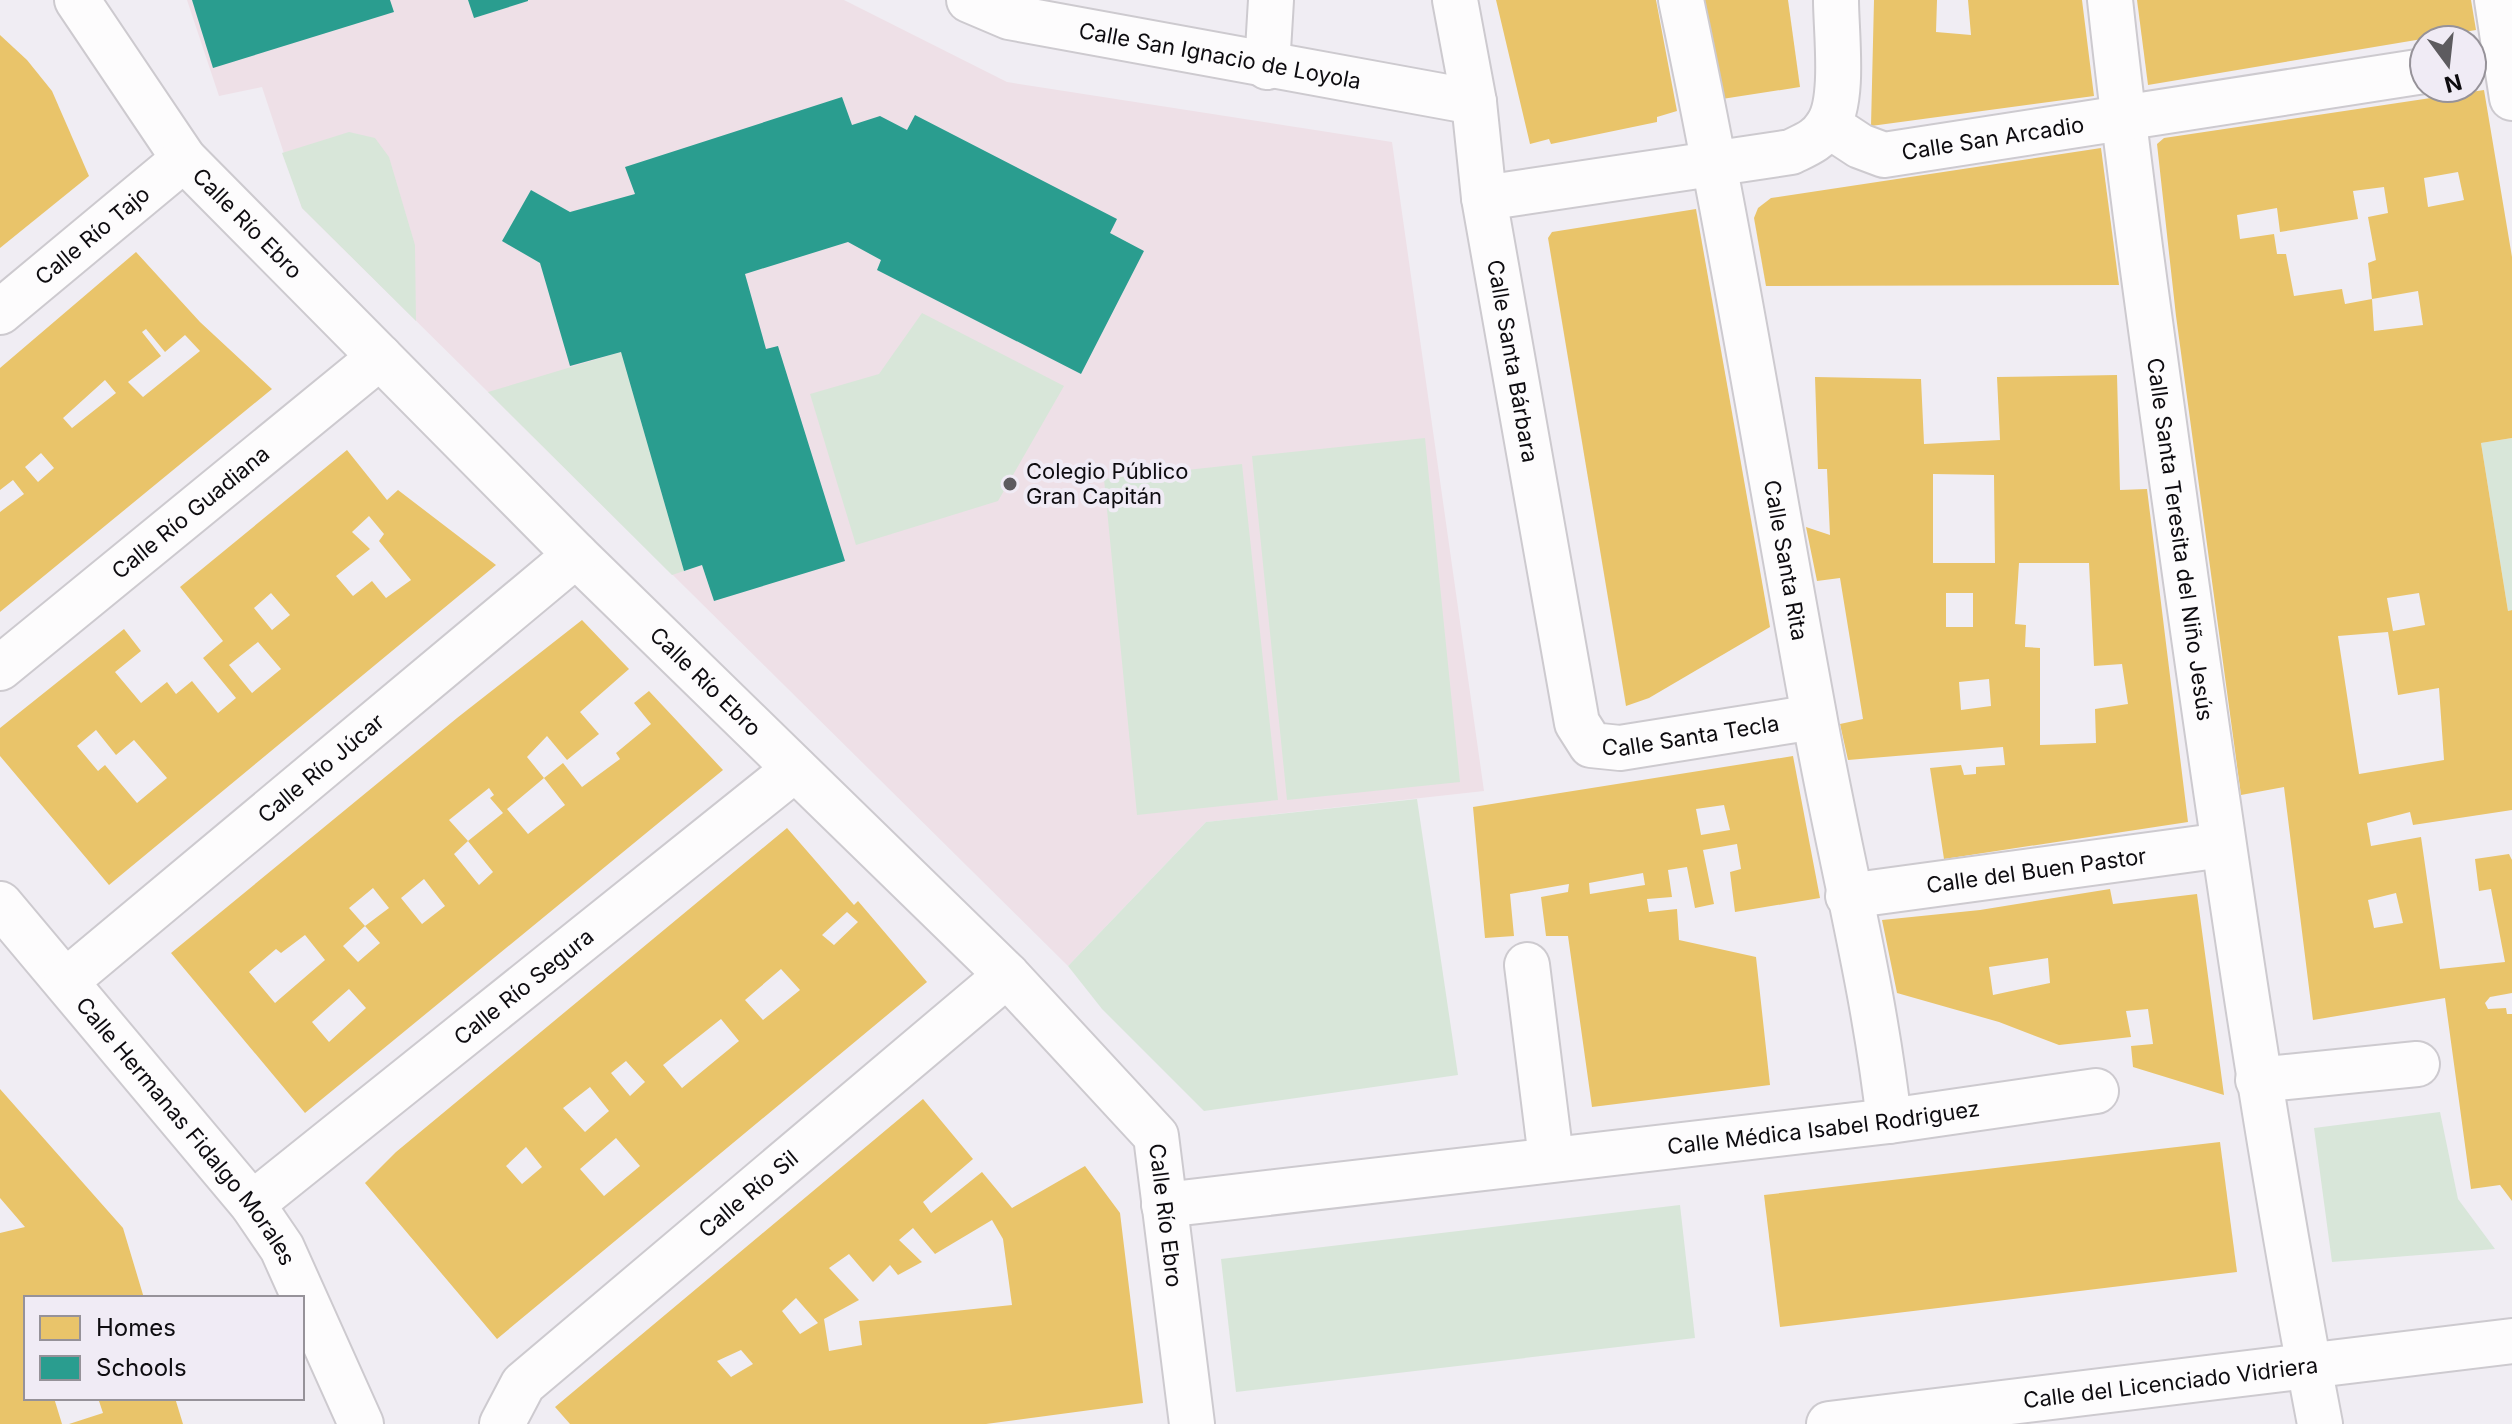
<svg xmlns="http://www.w3.org/2000/svg" width="2512" height="1424" font-family="Inter,sans-serif">
	<style>
		.education { fill: #eee0e7 }
		.green { fill: #d8e6d9 }
		.homes { fill: #e9c46a; fill-rule: evenodd }
		.schools { fill: #2a9d8f }
		.lines { fill: none; stroke-linecap: round; stroke-linejoin: round }
		.street-casing { stroke: #cdcacf; stroke-width: 48 }
		.street { stroke: #fdfcfd; stroke-width: 44 }
		.poi-dot { fill: #5d5b5f; stroke: #f0ebf5; stroke-width: 3 }
		.labels { text-anchor: middle; dominant-baseline: central; stroke-width: 8; stroke-linejoin: round; paint-order: stroke }
		.street-label { font-size: 22px; fill: #0e0c10; stroke: #f0ebf5 }
		.poi-label { font-size: 22px; fill: #0e0c10; stroke: #f0ebf5; text-anchor: start }
	</style>
	<rect width="100%" height="100%" fill="#f0edf3"/>
	<path class="education" d="M 187,0 L 844,0 L 1007,82 L 1392,142 L 1484,791 L 1206,822 L 1068,966 L 302,208 L 262,87 L 219,96 Z"/>
	<g class="green">
		<path d="M 349,132 L 375,138 L 389,157 L 415,245 L 416,321 L 302,208 L 282,153 Z"/>
		<path d="M 922,313 L 1064,386 L 998,501 L 856,545 L 810,394 L 879,374 Z"/>
		<path d="M 621,352 L 684,571 L 672,575 L 488,392 Z"/>
		<path d="M 1425,438 L 1460,782 L 1287,800 L 1252,456 Z"/>
		<path d="M 2512,438 L 2512,610 L 2508,611 L 2481,443 Z"/>
		<path d="M 1242,464 L 1278,800 L 1137,815 L 1104,479 Z"/>
		<path d="M 1417,799 L 1458,1075 L 1204,1111 L 1102,1009 L 1068,966 L 1206,822 Z"/>
		<path d="M 2440,1112 L 2458,1199 L 2495,1249 L 2332,1262 L 2314,1128 Z"/>
		<path d="M 1680,1205 L 1695,1338 L 1236,1392 L 1221,1259 Z"/>
	</g>
	<g class="homes">
		<path d="M 1496,0 L 1656,0 L 1677,111 L 1657,117 L 1657,122 L 1551,144 L 1549,139 L 1530,144 Z"/>
		<path d="M 1699,0 L 1788,0 L 1800,87 L 1722,99 Z"/>
		<path d="M 1874,0 L 1937,0 L 1936,32 L 1971,35 L 1968,0 L 2082,0 L 2094,96 L 1871,126 Z"/>
		<path d="M 2137,0 L 2471,0 L 2476,30 L 2148,85 Z"/>
		<path d="M 0,35 L 27,60 L 52,91 L 89,176 L 0,248 Z"/>
		<path d="M 2484,90 L 2512,257 L 2512,438 L 2481,443 L 2508,611 L 2512,610 L 2512,810 L 2413,825 L 2410,812 L 2367,823 L 2371,846 L 2421,837 L 2440,969 L 2505,962 L 2491,889 L 2479,891 L 2475,859 L 2509,854 L 2512,860 L 2512,993 L 2490,997 L 2485,1003 L 2488,1009 L 2506,1008 L 2507,1014 L 2512,1014 L 2512,1201 L 2500,1185 L 2471,1189 L 2445,998 L 2313,1020 L 2284,787 L 2241,795 L 2176,316 L 2157,144 L 2164,138 ZM 2458,172 L 2464,200 L 2428,207 L 2424,178 ZM 2384,187 L 2388,213 L 2368,217 L 2376,260 L 2368,263 L 2372,299 L 2418,291 L 2423,325 L 2374,331 L 2372,299 L 2345,304 L 2342,289 L 2294,296 L 2286,254 L 2277,254 L 2274,234 L 2240,239 L 2237,215 L 2277,208 L 2280,232 L 2358,219 L 2353,191 ZM 2419,593 L 2425,625 L 2393,631 L 2387,598 ZM 2388,632 L 2398,695 L 2439,688 L 2444,760 L 2359,774 L 2338,636 ZM 2396,893 L 2403,923 L 2374,928 L 2368,900 Z"/>
		<path d="M 2101,148 L 2119,285 L 1766,286 L 1754,218 L 1758,208 L 1771,198 Z"/>
		<path d="M 1696,209 L 1770,627 L 1649,698 L 1626,706 L 1548,238 L 1552,232 Z"/>
		<path d="M 136,252 L 200,322 L 272,389 L 0,612 L 0,512 L 24,494 L 13,480 L 0,490 L 0,368 ZM 146,329 L 165,352 L 185,335 L 200,351 L 143,397 L 128,382 L 161,356 L 142,332 ZM 105,380 L 116,393 L 72,428 L 63,418 ZM 41,453 L 54,468 L 38,482 L 25,467 Z"/>
		<path d="M 2117,375 L 2120,490 L 2147,489 L 2188,822 L 1944,859 L 1930,768 L 1961,765 L 1964,775 L 1976,774 L 1976,767 L 2005,765 L 2003,747 L 1848,760 L 1840,724 L 1863,719 L 1840,578 L 1817,581 L 1806,527 L 1830,535 L 1827,469 L 1818,469 L 1815,377 L 1921,379 L 1924,444 L 2000,440 L 1997,377 ZM 1933,474 L 1994,475 L 1995,563 L 1933,563 ZM 2019,563 L 2089,563 L 2094,666 L 2122,664 L 2128,704 L 2095,709 L 2096,743 L 2040,745 L 2040,648 L 2025,647 L 2026,625 L 2015,624 ZM 1946,593 L 1973,593 L 1973,627 L 1946,627 ZM 1989,679 L 1991,706 L 1961,710 L 1959,682 Z"/>
		<path d="M 347,450 L 387,500 L 398,490 L 496,565 L 109,885 L 0,756 L 0,728 L 124,629 L 141,651 L 115,672 L 141,703 L 167,682 L 176,694 L 192,681 L 218,713 L 236,698 L 203,658 L 223,641 L 180,587 ZM 369,516 L 384,534 L 379,541 L 411,580 L 386,598 L 372,581 L 353,596 L 336,576 L 370,549 L 352,532 ZM 271,593 L 290,615 L 272,630 L 254,608 ZM 258,642 L 281,669 L 252,693 L 229,665 ZM 96,730 L 116,755 L 134,740 L 167,778 L 137,803 L 105,765 L 98,771 L 77,746 Z"/>
		<path d="M 582,620 L 629,669 L 580,712 L 599,734 L 567,760 L 547,736 L 527,757 L 544,778 L 507,809 L 528,834 L 565,805 L 544,778 L 563,763 L 582,787 L 620,759 L 616,753 L 651,724 L 634,703 L 649,691 L 723,770 L 305,1113 L 171,953 L 457,718 ZM 489,788 L 494,795 L 490,798 L 503,813 L 468,841 L 493,872 L 479,885 L 454,854 L 468,841 L 449,820 ZM 424,879 L 445,906 L 422,924 L 401,898 ZM 373,888 L 389,908 L 365,926 L 380,943 L 358,962 L 343,946 L 365,926 L 349,908 ZM 305,935 L 325,960 L 275,1003 L 249,972 L 276,949 L 281,953 ZM 349,989 L 366,1008 L 329,1042 L 312,1022 Z"/>
		<path d="M 1793,756 L 1820,898 L 1735,912 L 1730,872 L 1741,869 L 1737,844 L 1703,850 L 1714,904 L 1695,908 L 1687,867 L 1668,870 L 1672,897 L 1647,899 L 1649,912 L 1677,909 L 1679,940 L 1756,957 L 1770,1085 L 1592,1107 L 1568,936 L 1546,936 L 1541,897 L 1568,892 L 1569,884 L 1510,894 L 1514,936 L 1485,938 L 1473,807 ZM 1724,805 L 1730,830 L 1701,835 L 1696,809 ZM 1643,873 L 1645,885 L 1590,894 L 1589,883 Z"/>
		<path d="M 787,828 L 854,905 L 858,901 L 927,982 L 497,1339 L 365,1183 L 396,1152 ZM 847,912 L 858,922 L 834,945 L 822,935 ZM 781,969 L 800,990 L 763,1020 L 745,1000 ZM 721,1019 L 739,1041 L 682,1088 L 663,1065 ZM 626,1061 L 645,1082 L 630,1096 L 611,1073 ZM 590,1087 L 609,1111 L 585,1132 L 563,1108 ZM 616,1138 L 640,1166 L 604,1196 L 580,1169 ZM 526,1147 L 542,1167 L 522,1184 L 506,1166 Z"/>
		<path d="M 2110,889 L 2113,904 L 2197,894 L 2224,1095 L 2133,1067 L 2131,1046 L 2153,1044 L 2148,1009 L 2126,1011 L 2131,1037 L 2059,1045 L 1999,1022 L 1897,993 L 1882,920 L 1980,910 ZM 2048,958 L 2050,983 L 1993,995 L 1989,967 Z"/>
		<path d="M 0,1089 L 123,1228 L 144,1298 L 26,1298 L 26,1398 L 54,1398 L 62,1424 L 0,1424 L 0,1233 L 25,1227 L 0,1198 Z"/>
		<path d="M 923,1099 L 973,1159 L 923,1202 L 931,1213 L 982,1172 L 1012,1208 L 1085,1166 L 1120,1213 L 1143,1403 L 986,1424 L 570,1424 L 555,1407 ZM 992,1220 L 1003,1239 L 1012,1305 L 859,1321 L 862,1345 L 829,1351 L 824,1319 L 859,1300 L 829,1268 L 849,1254 L 873,1282 L 890,1265 L 898,1275 L 922,1262 L 899,1240 L 913,1228 L 935,1254 ZM 796,1298 L 818,1323 L 800,1334 L 782,1311 ZM 741,1350 L 753,1364 L 731,1377 L 717,1361 Z"/>
		<path d="M 2220,1142 L 2237,1272 L 1780,1327 L 1764,1195 Z"/>
		<path d="M 98,1398 L 175,1398 L 183,1424 L 69,1424 L 103,1413 Z"/>
	</g>
	<g class="schools">
		<path d="M 192,0 L 390,0 L 394,12 L 213,68 Z"/>
		<path d="M 468,0 L 528,0 L 528,1 L 474,18 Z"/>
		<path d="M 842,97 L 852,125 L 880,116 L 907,130 L 915,115 L 1117,219 L 1110,233 L 1144,251 L 1081,374 L 877,270 L 881,260 L 848,242 L 745,274 L 766,349 L 778,346 L 845,561 L 714,601 L 702,565 L 684,571 L 621,352 L 570,366 L 540,263 L 502,241 L 531,190 L 570,212 L 635,194 L 625,167 Z"/>
	</g>
	<g class="lines">
		<g class="street-casing">
			<g id="street">
				<path id="s1" d="M 77,0 L 184,159 L 576,555 L 1007,975 L 1156,1136 L 1192,1424"/>
				<path id="s2" d="M 969,0 L 1009,17 L 1474,102"/>
				<path id="s3" d="M 1455,0 L 1474,102 L 1484,198 L 1577,723 L 1591,745 L 1620,748 L 1814,717"/>
				<path id="s4" d="M 1681,0 C 1731,237 1770,477 1814,715 C 1838,850 1874,985 1889,1121"/>
				<path id="s5" d="M 2110,0 C 2131,194 2159,387 2186,581 C 2226,863 2266,1144 2320,1424"/>
				<path d="M 2497,0 L 2512,98"/>
				<path d="M 1267,67 L 1271,0"/>
				<path id="s6" d="M 1828,125 L 1860,146 L 1884,155 L 2424,71"/>
				<path d="M 1484,198 L 1791,152 C 1805,145 1819,140 1827,126 C 1845,101 1836,32 1836,0"/>
				<path id="s7" d="M 0,312 L 184,159"/>
				<path id="s8" d="M 0,668 L 380,357"/>
				<path id="s9" d="M 1848,896 L 2223,845"/>
				<path id="s10" d="M 0,904 L 252,1204 L 282,1248 L 361,1424"/>
				<path d="M 1527,965 L 1551,1158"/>
				<path id="s11" d="M 66,981 L 576,555"/>
				<path d="M 2258,1080 L 2417,1064"/>
				<path id="s12" d="M 252,1204 L 795,769"/>
				<path id="s13" d="M 1164,1205 L 1889,1121 L 2096,1091"/>
				<path id="s14" d="M 502,1424 L 523,1384 L 1007,975"/>
				<path id="s15" d="M 1829,1424 L 2512,1341"/>
			</g>
		</g>
		<use href="#street" class="street"/>
	</g>
	<circle class="poi-dot" cx="1010" cy="484" r="8"/>
	<g class="labels">
		<g class="street-label">
			<text stroke="none"><textPath href="#s2" startOffset="258">Calle San Ignacio de Loyola</textPath></text>
			<text stroke="none"><textPath href="#s6" startOffset="174">Calle San Arcadio</textPath></text>
			<text stroke="none"><textPath href="#s1" startOffset="282">Calle Río Ebro</textPath></text>
			<text stroke="none"><textPath href="#s7" startOffset="120">Calle Río Tajo</textPath></text>
			<text stroke="none"><textPath href="#s3" startOffset="366">Calle Santa Bárbara</textPath></text>
			<text stroke="none"><textPath href="#s8" startOffset="246">Calle Río Guadiana</textPath></text>
			<text stroke="none"><textPath href="#s5" startOffset="544">Calle Santa Teresita del Niño Jesús</textPath></text>
			<text stroke="none"><textPath href="#s4" startOffset="570">Calle Santa Rita</textPath></text>
			<text stroke="none"><textPath href="#s1" startOffset="930">Calle Río Ebro</textPath></text>
			<text stroke="none"><textPath href="#s3" startOffset="860">Calle Santa Tecla</textPath></text>
			<text stroke="none"><textPath href="#s11" startOffset="332">Calle Río Júcar</textPath></text>
			<text stroke="none"><textPath href="#s9" startOffset="190">Calle del Buen Pastor</textPath></text>
			<text stroke="none"><textPath href="#s12" startOffset="348">Calle Río Segura</textPath></text>
			<text stroke="none"><textPath href="#s13" startOffset="664">Calle Médica Isabel Rodriguez</textPath></text>
			<text stroke="none"><textPath href="#s10" startOffset="294">Calle Hermanas Fidalgo Morales</textPath></text>
			<text stroke="none"><textPath href="#s14" startOffset="340">Calle Río Sil</textPath></text>
			<text stroke="none"><textPath href="#s1" startOffset="1650">Calle Río Ebro</textPath></text>
			<text stroke="none"><textPath href="#s15" startOffset="344">Calle del Licenciado Vidriera</textPath></text>
		</g>
		<g class="poi-label">
			<text x="1026" y="471">Colegio Público<tspan x="1026" dy="25">Gran Capitán</tspan></text>
		</g>
	</g>
	<rect x="24" y="1296" width="280" height="104" fill="#f0ebf5" stroke="#969299" stroke-width="2"/>
	<rect x="40" y="1316" width="40" height="24" fill="#e9c46a" stroke="#969299" stroke-width="2"/>
	<text x="96" y="1336" font-size="24" fill="#0e0c10">Homes</text>
	<rect x="40" y="1356" width="40" height="24" fill="#2a9d8f" stroke="#969299" stroke-width="2"/>
	<text x="96" y="1376" font-size="24" fill="#0e0c10">Schools</text>
	<g transform="translate(2448 64) rotate(165)"><circle r="38" fill="#f0ebf5" stroke="#969299" stroke-width="2"/>
	<path d="M0-6L14 30L0 20L-14 30Z" fill="#5d5b5f"/>
	<text y="-12" font-size="22" font-weight="bold" text-anchor="middle" fill="#0e0c10">N</text>
	</g>
</svg>
